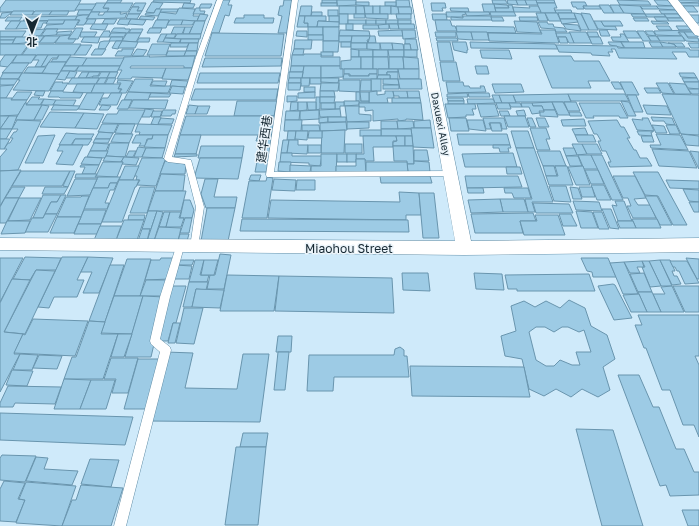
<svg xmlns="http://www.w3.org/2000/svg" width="699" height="526" font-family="'Golos Text','Noto Sans SC',sans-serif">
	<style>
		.building { fill: #9dcbe5; stroke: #6995ae; fill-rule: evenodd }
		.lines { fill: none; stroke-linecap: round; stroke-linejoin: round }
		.lane-casing { stroke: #618da6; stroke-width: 1 }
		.street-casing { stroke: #618da6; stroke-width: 1 }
		.lane { fill: #fff; fill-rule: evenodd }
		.street { fill: #fff; fill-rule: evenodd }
		.labels { text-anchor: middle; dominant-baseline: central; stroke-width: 3; stroke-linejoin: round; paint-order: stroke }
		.far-street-label { font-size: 10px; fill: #162832; stroke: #ebf4fa }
		.street-label { font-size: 12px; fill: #162832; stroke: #ebf4fa }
	</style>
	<rect width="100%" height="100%" fill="#cfeafa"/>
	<g class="building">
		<path d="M 6,0 L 81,0 L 75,11 L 0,12 L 0,8 Z"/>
		<path d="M 108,0 L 122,0 L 120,3 L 106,3 Z"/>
		<path d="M 154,0 L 191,0 L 190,3 L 153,2 Z"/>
		<path d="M 222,0 L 230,0 L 228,5 L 232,5 L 229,16 L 225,15 L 219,33 L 210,33 Z"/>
		<path d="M 284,0 L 293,0 L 288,33 L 278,33 L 282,16 L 278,15 L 280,6 L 283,6 Z"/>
		<rect x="322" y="0" width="15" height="3"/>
		<path d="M 337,0 L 356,0 L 356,5 L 337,6 Z"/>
		<path d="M 396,0 L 409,0 L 410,7 L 396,7 Z"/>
		<path d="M 492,0 L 505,0 L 508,4 L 493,4 Z"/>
		<path d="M 507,0 L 516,0 L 518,5 L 508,4 Z"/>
		<path d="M 516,0 L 525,0 L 527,5 L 518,5 Z"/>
		<path d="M 525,0 L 536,0 L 538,5 L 527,5 Z"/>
		<path d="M 536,0 L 554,0 L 555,3 L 537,3 Z"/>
		<path d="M 617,0 L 648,1 L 651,5 L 620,5 Z"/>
		<path d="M 654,0 L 669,0 L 673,6 L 658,5 Z"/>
		<path d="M 678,0 L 699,0 L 699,2 L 680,3 Z"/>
		<path d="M 152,2 L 163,3 L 159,9 L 156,9 L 154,13 L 146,12 Z"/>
		<path d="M 356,2 L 369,2 L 369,6 L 356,5 Z"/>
		<rect x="385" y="2" width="11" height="4"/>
		<path d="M 571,2 L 585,2 L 587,6 L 583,6 L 584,9 L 577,9 L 576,7 L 573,7 Z"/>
		<path d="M 96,3 L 106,3 L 103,8 L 109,9 L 107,12 L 91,12 Z"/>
		<path d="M 106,3 L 133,3 L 128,12 L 107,12 L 109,8 L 103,8 Z"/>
		<path d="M 135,3 L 146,3 L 142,11 L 137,11 L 139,7 L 132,7 Z"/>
		<path d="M 184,3 L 195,4 L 193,8 L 182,8 Z"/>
		<rect x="321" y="3" width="16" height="3"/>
		<path d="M 431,3 L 445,3 L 446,8 L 442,8 L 443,11 L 432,11 Z"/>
		<path d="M 537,3 L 555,3 L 557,8 L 554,8 L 556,13 L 541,13 Z"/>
		<path d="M 680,3 L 699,3 L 699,6 L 683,6 Z"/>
		<path d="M 79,4 L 96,4 L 92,10 L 75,10 Z"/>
		<path d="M 201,4 L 212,4 L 210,8 L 199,8 Z"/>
		<path d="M 482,4 L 494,4 L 496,12 L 484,12 Z"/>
		<path d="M 494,4 L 507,5 L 509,8 L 495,8 Z"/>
		<path d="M 508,5 L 512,5 L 514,12 L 496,12 L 495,8 L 509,8 Z"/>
		<path d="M 599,5 L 609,5 L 614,13 L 604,13 Z"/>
		<path d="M 610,5 L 619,5 L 624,13 L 614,13 Z"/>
		<path d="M 619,5 L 640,6 L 645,14 L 624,13 Z"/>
		<path d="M 301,6 L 312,6 L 311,16 L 299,16 Z"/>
		<rect x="339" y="6" width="17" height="8"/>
		<path d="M 356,6 L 364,6 L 365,14 L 356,14 Z"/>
		<path d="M 364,6 L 373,6 L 373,14 L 365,14 Z"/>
		<rect x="373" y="6" width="7" height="8"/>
		<rect x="380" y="6" width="11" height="8"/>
		<path d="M 391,6 L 398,7 L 399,14 L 391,14 Z"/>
		<path d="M 529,6 L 538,6 L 541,12 L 514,12 L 513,7 L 530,8 Z"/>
		<path d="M 583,6 L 599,6 L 601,9 L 585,9 Z"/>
		<path d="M 640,6 L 656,6 L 659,9 L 643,9 Z"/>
		<path d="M 656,6 L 674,6 L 676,10 L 659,9 Z"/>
		<path d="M 683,6 L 693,6 L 698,12 L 687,12 Z"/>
		<path d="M 132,7 L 139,7 L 137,11 L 142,11 L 140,14 L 128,14 Z"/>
		<path d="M 398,7 L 411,7 L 412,14 L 399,14 Z"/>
		<path d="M 179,8 L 195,9 L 193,16 L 199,16 L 197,21 L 157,20 L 160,12 L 176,14 Z"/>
		<path d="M 196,8 L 200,8 L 200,11 L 205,11 L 204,14 L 193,14 Z"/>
		<path d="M 450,8 L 468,8 L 469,12 L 451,11 Z"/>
		<path d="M 156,9 L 162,9 L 158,16 L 145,15 L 146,13 L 154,13 Z"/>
		<path d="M 162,9 L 178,9 L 177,12 L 160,12 Z"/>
		<path d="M 79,10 L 92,10 L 89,15 L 77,15 Z"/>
		<rect x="328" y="10" width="10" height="6"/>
		<path d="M 555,10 L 571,10 L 572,13 L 556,13 Z"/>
		<path d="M 659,10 L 676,10 L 679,14 L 662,14 Z"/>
		<path d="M 13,11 L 34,11 L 32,15 L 10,15 Z"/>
		<path d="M 35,11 L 52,11 L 49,15 L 32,15 Z"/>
		<path d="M 52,11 L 69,11 L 67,15 L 49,15 Z"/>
		<path d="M 12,12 L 5,18 L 0,18 L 2,13 Z"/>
		<path d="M 91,12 L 100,12 L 98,15 L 103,15 L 105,12 L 121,12 L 120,14 L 122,14 L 127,13 L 125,18 L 87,19 Z"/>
		<path d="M 312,12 L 322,12 L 322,16 L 311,16 Z"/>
		<path d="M 446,12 L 465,12 L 466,14 L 462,15 L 463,17 L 447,17 Z"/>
		<path d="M 465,12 L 489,12 L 490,15 L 467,16 Z"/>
		<path d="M 490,12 L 514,12 L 516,16 L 491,16 Z"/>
		<path d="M 536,13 L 545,13 L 548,21 L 539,21 Z"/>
		<path d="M 545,13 L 557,13 L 561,21 L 549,21 Z"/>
		<path d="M 558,13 L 574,13 L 576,19 L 560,19 Z"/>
		<path d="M 574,13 L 581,14 L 589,30 L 581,30 Z"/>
		<path d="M 581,13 L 590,14 L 598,30 L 589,30 Z"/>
		<path d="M 128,14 L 140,14 L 137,19 L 126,19 Z"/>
		<path d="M 200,14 L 208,15 L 205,21 L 197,21 Z"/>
		<rect x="339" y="14" width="9" height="10"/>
		<rect x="354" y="14" width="11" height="4"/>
		<path d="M 365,14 L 388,14 L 388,19 L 366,18 Z"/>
		<path d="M 396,14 L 411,14 L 411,19 L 397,19 Z"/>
		<path d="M 432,14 L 446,14 L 447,20 L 433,20 Z"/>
		<path d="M 631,14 L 645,14 L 647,17 L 633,17 Z"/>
		<path d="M 645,14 L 664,14 L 666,17 L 647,17 Z"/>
		<path d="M 664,14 L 678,14 L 681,18 L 667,18 Z"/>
		<path d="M 83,15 L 89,15 L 86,19 L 88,19 L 84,25 L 77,25 L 80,20 L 75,20 L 77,16 Z"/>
		<path d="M 244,15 L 264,15 L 264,18 L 274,18 L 273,23 L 234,23 L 236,18 L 244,18 Z"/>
		<path d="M 690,15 L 699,15 L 699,23 L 696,23 Z"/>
		<path d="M 77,16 L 75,20 L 23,21 L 26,17 Z"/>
		<path d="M 141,16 L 155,17 L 153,20 L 139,19 Z"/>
		<path d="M 299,16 L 305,16 L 304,23 L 308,23 L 308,27 L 297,27 Z"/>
		<path d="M 305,16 L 326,16 L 326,21 L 318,21 L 317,27 L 308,27 L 308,23 L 304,23 Z"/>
		<rect x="329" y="16" width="10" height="6"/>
		<path d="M 463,16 L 491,16 L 492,20 L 451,20 L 451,17 L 463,18 Z"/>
		<path d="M 8,17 L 22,17 L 19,21 L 5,21 Z"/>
		<path d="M 491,17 L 502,17 L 504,21 L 492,21 Z"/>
		<path d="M 519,17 L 537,17 L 538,21 L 520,21 Z"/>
		<path d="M 654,17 L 666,17 L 669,21 L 657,21 Z"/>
		<path d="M 633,18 L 647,18 L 649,21 L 635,21 Z"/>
		<path d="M 667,18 L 682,18 L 684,21 L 669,21 Z"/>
		<path d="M 88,19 L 96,19 L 94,24 L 85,24 Z"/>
		<path d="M 105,19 L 117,19 L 114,24 L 102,24 Z"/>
		<path d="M 120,19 L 131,19 L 128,25 L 117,24 Z"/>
		<path d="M 131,19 L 146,20 L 143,25 L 128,24 Z"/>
		<path d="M 560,19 L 576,19 L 578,22 L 562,24 Z"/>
		<path d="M 48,20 L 65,20 L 63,24 L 46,24 Z"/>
		<path d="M 65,20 L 79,20 L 74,29 L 44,29 L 47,25 L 63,24 Z"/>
		<path d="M 156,20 L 169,20 L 166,28 L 152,28 Z"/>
		<path d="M 170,20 L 183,20 L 181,25 L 167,25 Z"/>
		<path d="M 183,20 L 195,21 L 192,25 L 181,25 Z"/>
		<rect x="348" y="20" width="18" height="4"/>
		<rect x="366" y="20" width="10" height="4"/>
		<rect x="376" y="20" width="10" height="4"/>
		<rect x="386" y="20" width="12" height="4"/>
		<rect x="398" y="20" width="13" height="4"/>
		<path d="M 435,20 L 450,20 L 452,26 L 455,26 L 457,31 L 437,31 Z"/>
		<path d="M 11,21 L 21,21 L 16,29 L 5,29 Z"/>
		<path d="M 21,21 L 48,21 L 46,23 L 43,23 L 41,28 L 16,29 Z"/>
		<path d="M 195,21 L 205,21 L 201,34 L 189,34 Z"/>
		<path d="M 318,21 L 339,22 L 339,27 L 317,27 Z"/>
		<path d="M 514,21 L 537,22 L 541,33 L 517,32 Z"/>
		<path d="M 594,21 L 601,21 L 604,26 L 615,26 L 617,30 L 598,29 Z"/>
		<path d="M 601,21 L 620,21 L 623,26 L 604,26 Z"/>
		<path d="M 651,21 L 667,22 L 669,24 L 653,24 Z"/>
		<path d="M 538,22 L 547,22 L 548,24 L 553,24 L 554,27 L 564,28 L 567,32 L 556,32 L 555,29 L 541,28 Z"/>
		<path d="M 93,24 L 108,24 L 105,30 L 90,29 Z"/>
		<rect x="346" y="24" width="7" height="6"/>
		<path d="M 389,24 L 389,29 L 379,29 L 378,25 Z"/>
		<path d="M 389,24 L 398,24 L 399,29 L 390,29 Z"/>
		<path d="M 398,24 L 414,24 L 415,29 L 399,29 Z"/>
		<path d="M 563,24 L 578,25 L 581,31 L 566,29 Z"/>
		<path d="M 363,25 L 378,25 L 379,29 L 363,29 Z"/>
		<path d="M 456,26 L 514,27 L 516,33 L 457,32 Z"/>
		<path d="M 656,26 L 669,26 L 672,30 L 659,30 Z"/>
		<path d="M 676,26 L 690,26 L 693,30 L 679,30 Z"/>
		<path d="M 174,27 L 185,27 L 182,34 L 171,34 Z"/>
		<path d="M 185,27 L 192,27 L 189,34 L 183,34 Z"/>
		<rect x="308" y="27" width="15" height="8"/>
		<rect x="323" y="27" width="16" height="14"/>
		<path d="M 76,28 L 83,28 L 78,39 L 68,39 Z"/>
		<path d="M 114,28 L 125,28 L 125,29 L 130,29 L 128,33 L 111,32 Z"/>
		<path d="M 150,28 L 162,28 L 160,33 L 147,33 Z"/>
		<path d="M 45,29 L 40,36 L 29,36 L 33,30 Z"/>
		<path d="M 46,29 L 58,29 L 56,32 L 58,32 L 56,35 L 41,36 Z"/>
		<path d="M 131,29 L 143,29 L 141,33 L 129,33 Z"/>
		<path d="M 340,30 L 369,31 L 370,36 L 339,36 Z"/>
		<path d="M 402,30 L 403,36 L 379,36 L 378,31 Z"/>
		<path d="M 402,30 L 415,30 L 416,38 L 403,39 Z"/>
		<path d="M 540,30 L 555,30 L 559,43 L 489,41 L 488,33 L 542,34 Z"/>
		<path d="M 599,30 L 607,30 L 610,36 L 601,36 Z"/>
		<path d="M 693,30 L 694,32 L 678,32 L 681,36 L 656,35 L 654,31 Z"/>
		<path d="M 0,31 L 26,31 L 22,37 L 0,37 Z"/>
		<path d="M 72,31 L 70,35 L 56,35 L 58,32 Z"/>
		<path d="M 104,31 L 110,31 L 109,32 L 111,33 L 109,37 L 100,37 Z"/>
		<path d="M 297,31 L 307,31 L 307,37 L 296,36 Z"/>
		<path d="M 623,31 L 636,31 L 641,38 L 627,38 Z"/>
		<path d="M 637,31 L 644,31 L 651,41 L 643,41 Z"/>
		<path d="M 645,31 L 653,31 L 656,36 L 648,35 Z"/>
		<path d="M 81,32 L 97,32 L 94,37 L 80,37 Z"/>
		<path d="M 435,32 L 456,32 L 456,37 L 436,37 Z"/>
		<path d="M 456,32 L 471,32 L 473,40 L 458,39 Z"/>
		<path d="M 471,32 L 487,32 L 489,40 L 473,40 Z"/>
		<path d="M 569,32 L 586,32 L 592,43 L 574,43 Z"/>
		<path d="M 587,32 L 597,32 L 599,37 L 589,37 Z"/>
		<path d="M 679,32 L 684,32 L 688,38 L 698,38 L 699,42 L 686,41 Z"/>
		<path d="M 684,32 L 694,32 L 698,37 L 688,37 Z"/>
		<path d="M 111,33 L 126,33 L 124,37 L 109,37 Z"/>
		<path d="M 127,33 L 141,33 L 136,42 L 122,41 Z"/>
		<path d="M 212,33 L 284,34 L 281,56 L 205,56 Z"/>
		<path d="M 556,33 L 570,33 L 574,43 L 569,43 L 566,37 L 557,37 Z"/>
		<path d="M 161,34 L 167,34 L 163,42 L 157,42 Z"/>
		<path d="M 167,34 L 176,34 L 174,38 L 165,38 Z"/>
		<path d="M 177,34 L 201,34 L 200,39 L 174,39 Z"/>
		<path d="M 620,34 L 624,34 L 629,42 L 613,41 L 611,37 L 621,37 Z"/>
		<path d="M 70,35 L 68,39 L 76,39 L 73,43 L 55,43 L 60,36 Z"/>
		<rect x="308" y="35" width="15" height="5"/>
		<path d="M 30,36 L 44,36 L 39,43 L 25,43 Z"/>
		<path d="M 45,36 L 60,36 L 54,43 L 39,43 Z"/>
		<path d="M 339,36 L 352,36 L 351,42 L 339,42 Z"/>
		<path d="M 352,36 L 370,36 L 369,40 L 367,40 L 368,43 L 351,43 Z"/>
		<path d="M 370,36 L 375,36 L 376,43 L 368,43 Z"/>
		<path d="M 648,36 L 656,36 L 660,41 L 651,41 Z"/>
		<path d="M 657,36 L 682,36 L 685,41 L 660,41 Z"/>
		<path d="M 0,37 L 16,37 L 14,40 L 0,40 Z"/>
		<path d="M 16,37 L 29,37 L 25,43 L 12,44 Z"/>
		<path d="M 84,37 L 100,37 L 98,43 L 81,42 Z"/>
		<path d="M 111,37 L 123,37 L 122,41 L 109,41 Z"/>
		<path d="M 558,37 L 566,37 L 568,43 L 560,43 Z"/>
		<path d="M 589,37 L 600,37 L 603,44 L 592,44 Z"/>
		<path d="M 139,38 L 150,38 L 149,42 L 137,42 Z"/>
		<path d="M 165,38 L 181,39 L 179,43 L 163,42 Z"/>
		<path d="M 436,38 L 457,38 L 458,41 L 437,41 Z"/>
		<path d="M 181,39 L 199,39 L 198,43 L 180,43 Z"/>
		<path d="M 405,39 L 416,39 L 418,50 L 411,50 L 410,44 L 405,44 Z"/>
		<path d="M 0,40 L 14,40 L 12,44 L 0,44 Z"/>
		<path d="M 295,40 L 312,40 L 311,49 L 294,49 Z"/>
		<path d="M 104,41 L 110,41 L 105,49 L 98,49 L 100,42 Z"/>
		<path d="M 116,41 L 122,41 L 118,49 L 112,48 Z"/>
		<path d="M 122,41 L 138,42 L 135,48 L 118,48 Z"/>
		<path d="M 323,41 L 339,41 L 338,52 L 323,52 Z"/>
		<rect x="341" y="42" width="10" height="5"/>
		<path d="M 437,42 L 450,42 L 454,61 L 440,61 Z"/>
		<path d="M 452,42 L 466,42 L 468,50 L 467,50 L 467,53 L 454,50 Z"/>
		<path d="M 470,42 L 555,44 L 558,49 L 471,48 Z"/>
		<path d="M 608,42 L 621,42 L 624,48 L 610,45 Z"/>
		<path d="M 621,42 L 643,42 L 645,48 L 625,48 Z"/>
		<path d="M 649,42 L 660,42 L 663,47 L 652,47 Z"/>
		<path d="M 660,42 L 674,44 L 676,47 L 663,47 Z"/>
		<path d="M 171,43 L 189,43 L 187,47 L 170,47 Z"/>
		<path d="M 189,43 L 198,43 L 197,51 L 186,51 Z"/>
		<rect x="351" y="43" width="16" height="6"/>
		<path d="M 367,43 L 380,43 L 380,50 L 367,49 Z"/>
		<path d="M 380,43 L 392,43 L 393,50 L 381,50 Z"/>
		<path d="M 392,43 L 403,44 L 404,50 L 393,50 Z"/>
		<path d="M 668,43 L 682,43 L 685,47 L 677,47 L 674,44 Z"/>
		<path d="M 688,43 L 699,43 L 699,48 L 691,48 Z"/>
		<path d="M 0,44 L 29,44 L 21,55 L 0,55 Z"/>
		<path d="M 30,44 L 81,44 L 74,55 L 22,55 Z"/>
		<path d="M 152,44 L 170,44 L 166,55 L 147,55 Z"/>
		<path d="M 404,44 L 410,44 L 411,50 L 404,50 Z"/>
		<path d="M 81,45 L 92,45 L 86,55 L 74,55 Z"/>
		<path d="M 556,45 L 617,46 L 618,48 L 689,48 L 690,50 L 699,50 L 699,57 L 689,57 L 686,52 L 672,52 L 677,59 L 619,58 L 615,49 L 611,49 L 613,52 L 608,52 L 610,56 L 592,55 L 591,53 L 559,52 Z"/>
		<path d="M 95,49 L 106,49 L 102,55 L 91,55 Z"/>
		<path d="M 122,49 L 134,49 L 131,56 L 115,56 L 118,51 L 122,51 Z"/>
		<path d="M 137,49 L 147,50 L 143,56 L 132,56 Z"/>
		<path d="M 294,49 L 304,49 L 303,55 L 292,55 Z"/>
		<path d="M 351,49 L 359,50 L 359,57 L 351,57 Z"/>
		<rect x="359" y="50" width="14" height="7"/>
		<rect x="373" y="50" width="15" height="7"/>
		<path d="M 388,50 L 404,50 L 404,57 L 389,57 Z"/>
		<rect x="404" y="50" width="13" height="7"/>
		<path d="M 480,50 L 509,50 L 512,59 L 482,58 Z"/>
		<path d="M 168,51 L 186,51 L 184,56 L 166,56 Z"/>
		<path d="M 186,51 L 197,51 L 196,56 L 184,56 Z"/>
		<rect x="321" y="52" width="12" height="4"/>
		<path d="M 304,54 L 321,54 L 321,57 L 340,57 L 340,66 L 291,66 L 292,55 L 304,55 Z"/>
		<path d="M 5,55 L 17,55 L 8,67 L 0,66 L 0,62 Z"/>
		<path d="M 17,55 L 36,55 L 31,63 L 12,63 Z"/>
		<path d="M 37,55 L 48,55 L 41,67 L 35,67 L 39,60 L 33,60 Z"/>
		<path d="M 48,55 L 59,55 L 57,58 L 52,58 L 46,66 L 41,67 Z"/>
		<path d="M 59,55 L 71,55 L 66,62 L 51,62 L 53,59 L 57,59 Z"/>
		<path d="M 150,56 L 149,57 L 195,56 L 192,68 L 184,68 L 184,66 L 131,66 L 130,68 L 166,68 L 162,78 L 132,77 L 131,79 L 117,79 L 122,70 L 118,70 L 124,57 Z"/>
		<path d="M 539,56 L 571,56 L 574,61 L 599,61 L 610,81 L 588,81 L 591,88 L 552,88 Z"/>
		<path d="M 70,57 L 87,58 L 82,66 L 64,66 Z"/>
		<path d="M 351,57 L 361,57 L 361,69 L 341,69 L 341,61 L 351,60 Z"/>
		<rect x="361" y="57" width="12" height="12"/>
		<path d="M 373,57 L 388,57 L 389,69 L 373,69 Z"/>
		<path d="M 389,57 L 403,57 L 404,69 L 389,69 Z"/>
		<path d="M 403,57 L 418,58 L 419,69 L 404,69 Z"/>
		<path d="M 87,58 L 124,58 L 120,66 L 82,66 Z"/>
		<path d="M 205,58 L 282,58 L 281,66 L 202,67 Z"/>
		<path d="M 49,62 L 66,62 L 59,74 L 42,73 Z"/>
		<path d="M 440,62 L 456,62 L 460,81 L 443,81 Z"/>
		<path d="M 11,63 L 29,63 L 22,73 L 2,73 Z"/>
		<path d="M 64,66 L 79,66 L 75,71 L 61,71 Z"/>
		<path d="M 79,66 L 120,66 L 117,72 L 76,71 Z"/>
		<path d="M 291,66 L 304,66 L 303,72 L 290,72 Z"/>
		<path d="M 304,66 L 321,66 L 321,78 L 302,78 Z"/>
		<path d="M 321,66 L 340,66 L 340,69 L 343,69 L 343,77 L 321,78 Z"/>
		<path d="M 475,66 L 487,66 L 489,74 L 477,74 Z"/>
		<path d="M 28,67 L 46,67 L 42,73 L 24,73 Z"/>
		<path d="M 166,68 L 192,68 L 188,80 L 162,79 Z"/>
		<path d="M 344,69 L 377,69 L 377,74 L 369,74 L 369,76 L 350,76 L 350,74 L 344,74 Z"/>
		<path d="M 378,69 L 398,69 L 398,72 L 387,72 L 387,75 L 378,75 Z"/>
		<path d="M 398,69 L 419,69 L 419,79 L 400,79 Z"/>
		<path d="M 61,71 L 70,71 L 65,80 L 56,79 Z"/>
		<path d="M 70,71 L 77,72 L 74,78 L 66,78 Z"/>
		<path d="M 82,72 L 89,72 L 86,78 L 78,78 Z"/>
		<path d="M 89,72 L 100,72 L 98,76 L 86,78 Z"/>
		<path d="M 101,72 L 110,72 L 107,78 L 92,78 L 93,76 L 99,76 Z"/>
		<path d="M 110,72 L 118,72 L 115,78 L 107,78 Z"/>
		<path d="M 289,72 L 303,72 L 302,78 L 289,78 Z"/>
		<path d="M 387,72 L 398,72 L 398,79 L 390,79 L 390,75 L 387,75 Z"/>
		<path d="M 3,73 L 22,73 L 18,79 L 0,79 Z"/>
		<path d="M 22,73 L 59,74 L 49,91 L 13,90 L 20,80 L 18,80 Z"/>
		<path d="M 200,73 L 280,73 L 278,83 L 197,83 Z"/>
		<path d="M 679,73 L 694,73 L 697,78 L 681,77 Z"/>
		<path d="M 344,74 L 349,74 L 349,76 L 369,76 L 369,74 L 377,74 L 377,79 L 343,79 Z"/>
		<path d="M 378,75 L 390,75 L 390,79 L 377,79 Z"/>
		<path d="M 72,78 L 99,78 L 96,84 L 68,84 Z"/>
		<path d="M 100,78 L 107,78 L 104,84 L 96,84 Z"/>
		<path d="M 108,78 L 116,78 L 113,84 L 105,84 Z"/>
		<path d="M 289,78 L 301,78 L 301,83 L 288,83 Z"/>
		<path d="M 301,78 L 310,78 L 309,86 L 301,86 Z"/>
		<rect x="310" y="78" width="11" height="6"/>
		<path d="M 321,78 L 339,78 L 338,83 L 321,82 Z"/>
		<path d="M 682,78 L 697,78 L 699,82 L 684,82 Z"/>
		<path d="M 0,79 L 18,79 L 14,85 L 0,85 Z"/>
		<path d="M 135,79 L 153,79 L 150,86 L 171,86 L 168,93 L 128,92 Z"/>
		<rect x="371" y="79" width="10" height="12"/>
		<path d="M 383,79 L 398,79 L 399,85 L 383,84 Z"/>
		<path d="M 398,79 L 421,79 L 422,89 L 400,89 Z"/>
		<path d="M 118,80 L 133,81 L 126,93 L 119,93 L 122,89 L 118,89 L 121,83 L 117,83 Z"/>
		<path d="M 172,80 L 188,81 L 186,87 L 170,86 Z"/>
		<path d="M 339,80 L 360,80 L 360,92 L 339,91 Z"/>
		<path d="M 361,80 L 371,80 L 371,91 L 360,91 Z"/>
		<path d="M 153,81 L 167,81 L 165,86 L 151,85 Z"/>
		<path d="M 55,82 L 63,82 L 62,83 L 68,83 L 63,91 L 50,91 Z"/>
		<path d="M 446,82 L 463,82 L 464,86 L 469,86 L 470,88 L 481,88 L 480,86 L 484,86 L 486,92 L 448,93 Z"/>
		<path d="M 611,82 L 619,82 L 623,89 L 615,89 Z"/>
		<path d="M 620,82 L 632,82 L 639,95 L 626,95 Z"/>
		<path d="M 684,82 L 699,82 L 699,89 L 688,88 Z"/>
		<path d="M 288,83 L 301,83 L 300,90 L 288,90 Z"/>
		<path d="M 321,83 L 339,83 L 338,91 L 320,91 Z"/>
		<path d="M 656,83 L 668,83 L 674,94 L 662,93 Z"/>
		<path d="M 669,83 L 685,84 L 691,94 L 675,94 Z"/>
		<path d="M 77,84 L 95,84 L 91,93 L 73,92 Z"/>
		<path d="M 95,84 L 120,84 L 118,89 L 121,89 L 119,93 L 91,93 Z"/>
		<path d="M 492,84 L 521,84 L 524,92 L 495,93 Z"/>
		<path d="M 14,85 L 6,98 L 0,98 L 0,86 Z"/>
		<rect x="383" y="85" width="16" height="4"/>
		<path d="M 172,86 L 185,87 L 183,94 L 169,93 Z"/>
		<rect x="304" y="87" width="11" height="5"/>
		<path d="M 644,88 L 658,88 L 661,93 L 647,93 Z"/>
		<path d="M 195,89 L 278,89 L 276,100 L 191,100 Z"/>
		<path d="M 688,89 L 699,89 L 699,94 L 692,94 Z"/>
		<path d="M 36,91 L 45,91 L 43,96 L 34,95 Z"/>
		<path d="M 51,91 L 63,91 L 63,92 L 83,93 L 80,98 L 60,98 L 59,97 L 48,97 Z"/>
		<path d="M 320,91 L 334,91 L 335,97 L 320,97 Z"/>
		<path d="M 377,91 L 377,95 L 385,94 L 385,91 L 393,91 L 394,98 L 387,98 L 388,103 L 369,103 L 369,92 Z"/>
		<path d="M 393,91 L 407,91 L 408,98 L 399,98 L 399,96 L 394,96 Z"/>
		<path d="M 407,91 L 419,91 L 420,98 L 408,98 Z"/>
		<path d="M 17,92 L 32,92 L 27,100 L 11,100 Z"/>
		<path d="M 128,92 L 151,93 L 148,100 L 124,100 Z"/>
		<path d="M 315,92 L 315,98 L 298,98 L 298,93 Z"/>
		<path d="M 356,92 L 360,92 L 360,101 L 369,101 L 369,103 L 359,103 L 359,101 L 356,101 Z"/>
		<path d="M 360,92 L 369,92 L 369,101 L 361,101 Z"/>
		<path d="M 87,93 L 104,93 L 95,110 L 78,109 Z"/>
		<path d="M 111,93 L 122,93 L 117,105 L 99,105 L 102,98 L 108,98 Z"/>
		<path d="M 151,93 L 171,94 L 169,97 L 149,97 Z"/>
		<path d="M 467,93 L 468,97 L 447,97 L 447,94 Z"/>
		<path d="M 468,93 L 489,93 L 490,97 L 469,97 Z"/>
		<path d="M 568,94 L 571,102 L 516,102 L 513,95 Z"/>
		<path d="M 568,94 L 625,94 L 629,101 L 571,101 Z"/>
		<path d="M 662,94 L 699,95 L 699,135 L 681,134 Z"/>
		<path d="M 492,95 L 499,95 L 502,103 L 495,103 Z"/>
		<path d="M 499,95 L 513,95 L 516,103 L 502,103 Z"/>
		<path d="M 627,95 L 636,95 L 643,112 L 634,112 Z"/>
		<path d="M 287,96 L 297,96 L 297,101 L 287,102 Z"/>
		<path d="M 32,97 L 40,97 L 38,99 L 44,99 L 40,105 L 26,105 Z"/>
		<path d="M 316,97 L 320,97 L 320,109 L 316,110 Z"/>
		<path d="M 320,97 L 335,97 L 334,103 L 320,103 Z"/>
		<path d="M 0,98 L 12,98 L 11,100 L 27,100 L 18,115 L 0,116 Z"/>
		<path d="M 392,98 L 420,98 L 421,103 L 392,103 Z"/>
		<path d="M 447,98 L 463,98 L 464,101 L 448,101 Z"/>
		<path d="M 44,99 L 56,100 L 53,105 L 41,105 Z"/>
		<path d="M 467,99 L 493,99 L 495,103 L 468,104 Z"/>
		<path d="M 56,100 L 76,100 L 73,106 L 53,105 Z"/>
		<path d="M 122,100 L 132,100 L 128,109 L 117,109 Z"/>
		<path d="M 133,100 L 168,100 L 165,109 L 129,108 Z"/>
		<path d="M 237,101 L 277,101 L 274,116 L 234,116 Z"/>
		<path d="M 344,101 L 359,101 L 359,105 L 344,106 Z"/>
		<rect x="448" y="101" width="16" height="3"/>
		<path d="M 621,101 L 629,102 L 636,116 L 628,116 Z"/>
		<path d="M 291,102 L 298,102 L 298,110 L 290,111 Z"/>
		<path d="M 298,102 L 307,102 L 307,110 L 298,111 Z"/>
		<path d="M 307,102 L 316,102 L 316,110 L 308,110 Z"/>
		<path d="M 335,102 L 344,102 L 344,106 L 340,106 L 340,109 L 335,109 Z"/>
		<path d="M 552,102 L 555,110 L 543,110 L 542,106 L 533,106 L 532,103 Z"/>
		<path d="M 552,102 L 563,102 L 570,115 L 558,115 Z"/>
		<path d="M 564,102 L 576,102 L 580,111 L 568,111 Z"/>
		<path d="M 25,103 L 27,103 L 26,105 L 42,105 L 34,120 L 15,120 Z"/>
		<rect x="321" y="103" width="14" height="6"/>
		<path d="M 359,103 L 421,103 L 423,120 L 406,119 L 406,120 L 398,121 L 398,119 L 373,121 L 373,110 L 365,111 L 365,107 L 359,107 Z"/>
		<path d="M 496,103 L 509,103 L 511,109 L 498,109 Z"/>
		<path d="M 509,103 L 520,103 L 522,107 L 511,107 Z"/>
		<path d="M 521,103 L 532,103 L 533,106 L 542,106 L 544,111 L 539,111 L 540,113 L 532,114 L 529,107 L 522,107 Z"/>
		<path d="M 579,103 L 620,103 L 628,118 L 620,118 L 619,116 L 593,116 L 594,118 L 586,118 Z"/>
		<path d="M 445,104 L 475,104 L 476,109 L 472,109 L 474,115 L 466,115 L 466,117 L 448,118 Z"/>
		<path d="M 477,104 L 495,104 L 499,116 L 481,117 Z"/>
		<path d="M 42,105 L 49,106 L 42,120 L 34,120 Z"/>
		<path d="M 54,105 L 80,106 L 77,110 L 51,110 Z"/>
		<path d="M 102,105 L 111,106 L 108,110 L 99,110 Z"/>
		<path d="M 189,105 L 198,106 L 195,114 L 186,114 Z"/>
		<path d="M 643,105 L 667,106 L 671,115 L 647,114 Z"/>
		<path d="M 198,106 L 210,106 L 207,114 L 195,114 Z"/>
		<path d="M 345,106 L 359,106 L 359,114 L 371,115 L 371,121 L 347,122 Z"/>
		<path d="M 145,109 L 154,110 L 150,117 L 142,117 Z"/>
		<path d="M 340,109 L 341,117 L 320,117 L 319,110 Z"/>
		<path d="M 119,110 L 145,110 L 138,124 L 102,123 L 107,114 L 117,114 Z"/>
		<path d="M 163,110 L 176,110 L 175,114 L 172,114 L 171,116 L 161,116 Z"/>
		<path d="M 319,110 L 319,119 L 300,120 L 300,111 Z"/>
		<path d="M 524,110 L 526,116 L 518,116 L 516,111 Z"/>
		<path d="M 544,110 L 555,110 L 558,117 L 540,116 L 540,112 L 544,112 Z"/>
		<path d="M 153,111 L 162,111 L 160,117 L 151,117 Z"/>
		<path d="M 286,111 L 300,111 L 299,120 L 285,120 Z"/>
		<path d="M 499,111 L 508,111 L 510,116 L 501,116 Z"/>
		<path d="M 50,112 L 84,113 L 75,128 L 40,127 Z"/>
		<path d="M 569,112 L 580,112 L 582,116 L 570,116 Z"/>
		<path d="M 84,113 L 104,114 L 97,129 L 75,128 Z"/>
		<path d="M 0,116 L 9,116 L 0,129 Z"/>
		<path d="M 9,116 L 17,116 L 12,129 L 0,129 Z"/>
		<path d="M 186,116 L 275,116 L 272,135 L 180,135 Z"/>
		<path d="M 504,116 L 525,116 L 529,127 L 508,127 Z"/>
		<path d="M 154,117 L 161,117 L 158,125 L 151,124 Z"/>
		<path d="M 328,117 L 328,122 L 319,123 L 319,118 Z"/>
		<rect x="328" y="117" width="18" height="5"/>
		<path d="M 651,117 L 672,118 L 675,125 L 666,124 L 664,121 L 653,121 Z"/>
		<path d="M 161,118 L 174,119 L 172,124 L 158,124 Z"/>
		<path d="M 449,118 L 466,118 L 469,131 L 451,131 Z"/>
		<path d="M 483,118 L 504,118 L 507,129 L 502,129 L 501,123 L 489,123 L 491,129 L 486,129 Z"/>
		<path d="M 527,118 L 532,118 L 536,127 L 530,127 Z"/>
		<path d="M 536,118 L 545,118 L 549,127 L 539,127 Z"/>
		<path d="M 642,118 L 648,118 L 654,131 L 637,130 L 632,119 L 643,120 Z"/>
		<path d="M 584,119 L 586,126 L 563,126 L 561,120 Z"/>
		<path d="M 17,120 L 41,121 L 18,170 L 0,171 L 0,157 L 7,149 L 4,149 L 8,143 L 10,143 L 13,138 L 10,138 L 14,132 L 16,132 L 18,129 L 12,129 Z"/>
		<path d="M 285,120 L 302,120 L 301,131 L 284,131 Z"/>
		<path d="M 430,120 L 431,128 L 414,128 L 414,121 Z"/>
		<path d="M 467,120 L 483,120 L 486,131 L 469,129 Z"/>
		<path d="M 617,120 L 621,127 L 624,127 L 630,138 L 627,138 L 634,150 L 636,150 L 640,158 L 647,158 L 652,166 L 610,167 L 608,162 L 611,162 L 606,151 L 602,151 L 598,141 L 601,141 L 597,134 L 594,134 L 588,121 Z"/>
		<path d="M 381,121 L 397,121 L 398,129 L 381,129 Z"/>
		<path d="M 397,121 L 413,121 L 414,128 L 398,129 Z"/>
		<path d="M 346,122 L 347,130 L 320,131 L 320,123 Z"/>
		<path d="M 347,122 L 369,122 L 369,128 L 347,129 Z"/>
		<path d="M 490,123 L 500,123 L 502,131 L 492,131 Z"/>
		<path d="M 102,124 L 118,124 L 114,133 L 98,132 Z"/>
		<path d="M 119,124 L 135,124 L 131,134 L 115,133 Z"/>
		<path d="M 138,124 L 172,125 L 168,135 L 139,135 L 140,132 L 135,132 Z"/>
		<path d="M 302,125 L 319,125 L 320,131 L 302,131 Z"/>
		<path d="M 652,125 L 664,126 L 667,133 L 656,133 Z"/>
		<path d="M 666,125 L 676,125 L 680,134 L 670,134 Z"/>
		<path d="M 411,128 L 431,128 L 434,148 L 413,147 Z"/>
		<path d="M 530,128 L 546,128 L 550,139 L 546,139 L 550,150 L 537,150 Z"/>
		<path d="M 585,128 L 588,135 L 575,135 L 572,129 Z"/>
		<path d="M 0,129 L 12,129 L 6,139 L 0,139 Z"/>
		<path d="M 381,129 L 411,129 L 412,136 L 381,136 Z"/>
		<path d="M 345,130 L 344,153 L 321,153 L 322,131 Z"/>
		<rect x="360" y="130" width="21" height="6"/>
		<path d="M 288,131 L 296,131 L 295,140 L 287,140 Z"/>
		<path d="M 296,131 L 308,131 L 307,140 L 295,139 Z"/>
		<path d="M 309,131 L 322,131 L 322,138 L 308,138 Z"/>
		<path d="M 511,131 L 528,131 L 534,148 L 516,148 Z"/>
		<path d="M 637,131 L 653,131 L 653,132 L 651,132 L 652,136 L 639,135 Z"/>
		<path d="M 99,132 L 113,133 L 110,139 L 95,139 Z"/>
		<path d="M 66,133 L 78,134 L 94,134 L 91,139 L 75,139 L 71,145 L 59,145 Z"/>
		<path d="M 115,134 L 133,134 L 129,143 L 111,142 Z"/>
		<path d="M 457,134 L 507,134 L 510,145 L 459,145 Z"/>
		<path d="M 656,134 L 680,135 L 688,150 L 651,148 L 650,145 L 661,145 Z"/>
		<path d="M 681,134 L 699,136 L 699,146 L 686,145 Z"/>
		<path d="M 55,135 L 43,163 L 25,163 L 38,136 Z"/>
		<path d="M 136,135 L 153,135 L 152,139 L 147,139 L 145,146 L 139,146 L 141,143 L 132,143 Z"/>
		<path d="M 153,135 L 168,135 L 165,148 L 144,147 L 148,139 L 152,139 Z"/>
		<path d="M 180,135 L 201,135 L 196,154 L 175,154 Z"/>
		<path d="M 258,135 L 273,135 L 267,172 L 255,172 L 261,141 L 256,141 Z"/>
		<path d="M 575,135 L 593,135 L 596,142 L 578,142 Z"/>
		<path d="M 363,136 L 396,136 L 397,141 L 393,141 L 393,147 L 373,147 L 374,161 L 365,161 L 365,159 L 356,159 L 356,154 L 364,154 Z"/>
		<path d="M 396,136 L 405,136 L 405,146 L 393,146 L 393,142 L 397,141 Z"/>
		<path d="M 405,136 L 412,136 L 413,146 L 405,146 Z"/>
		<path d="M 641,136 L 652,136 L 654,142 L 643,142 Z"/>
		<path d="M 0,139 L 10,139 L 4,149 L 0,149 Z"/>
		<path d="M 75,139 L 92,139 L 88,145 L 72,145 Z"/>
		<path d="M 95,139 L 110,139 L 108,143 L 93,143 Z"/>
		<path d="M 283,140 L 289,140 L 287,153 L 281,153 Z"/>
		<path d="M 289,140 L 298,140 L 298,145 L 308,145 L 307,154 L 287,153 Z"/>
		<path d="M 94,143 L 109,144 L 106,151 L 90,151 Z"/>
		<path d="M 110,143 L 129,143 L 125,157 L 106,156 Z"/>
		<rect x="345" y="144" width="17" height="9"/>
		<path d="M 572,144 L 582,144 L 587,154 L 577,155 Z"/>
		<path d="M 582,144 L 597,144 L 602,154 L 587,154 Z"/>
		<path d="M 60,145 L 83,145 L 73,165 L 56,164 L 63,151 L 57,151 Z"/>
		<rect x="308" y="145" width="13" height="8"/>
		<path d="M 493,145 L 510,145 L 511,148 L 508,148 L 509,152 L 500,152 L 499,148 L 493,148 Z"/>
		<path d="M 201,146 L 244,146 L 242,158 L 198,158 Z"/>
		<path d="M 393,146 L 413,146 L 414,164 L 407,164 L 407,161 L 394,161 Z"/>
		<path d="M 138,147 L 146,148 L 142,157 L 134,157 Z"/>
		<path d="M 146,148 L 165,148 L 162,158 L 142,157 Z"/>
		<path d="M 516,148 L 534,148 L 553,202 L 532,202 L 535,212 L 528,212 L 525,199 L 532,199 Z"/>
		<path d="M 563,148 L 574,148 L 577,155 L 566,156 Z"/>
		<path d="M 652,149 L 689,151 L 697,168 L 659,166 Z"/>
		<path d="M 414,150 L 427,150 L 429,161 L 414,161 Z"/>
		<path d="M 90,151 L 108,151 L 105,158 L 87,157 Z"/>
		<path d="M 129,151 L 136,151 L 133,157 L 126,157 Z"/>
		<path d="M 537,151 L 560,151 L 566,166 L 543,166 Z"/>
		<path d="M 690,151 L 699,152 L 699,169 Z"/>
		<path d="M 281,153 L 292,153 L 292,156 L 322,156 L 320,166 L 309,165 L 309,163 L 280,162 Z"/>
		<path d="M 513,153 L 517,167 L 465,167 L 462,154 Z"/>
		<path d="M 175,154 L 197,154 L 197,156 L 174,157 Z"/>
		<path d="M 321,154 L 337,154 L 336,173 L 311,172 L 311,166 L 321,166 Z"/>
		<rect x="337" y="154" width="10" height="8"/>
		<rect x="347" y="154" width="9" height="8"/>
		<path d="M 578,155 L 591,155 L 598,169 L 584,169 Z"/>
		<path d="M 591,155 L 602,155 L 623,200 L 612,200 Z"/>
		<path d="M 106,156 L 124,157 L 121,162 L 103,161 Z"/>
		<path d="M 566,156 L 578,156 L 582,166 L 570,166 Z"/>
		<path d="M 85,157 L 102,158 L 99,165 L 81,164 Z"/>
		<path d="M 124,157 L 139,158 L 136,165 L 122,164 L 123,162 L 121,162 Z"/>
		<path d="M 142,158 L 163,158 L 165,160 L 156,186 L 137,185 L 140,180 L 136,180 L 137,176 L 134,176 Z"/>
		<path d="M 200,158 L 242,158 L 238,179 L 194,178 Z"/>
		<path d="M 356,159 L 365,159 L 366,173 L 336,174 L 336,166 L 356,166 Z"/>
		<path d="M 165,161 L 186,164 L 185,174 L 160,174 Z"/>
		<path d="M 414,161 L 429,162 L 430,172 L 408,172 L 407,164 L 414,164 Z"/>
		<path d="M 103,162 L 123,162 L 117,177 L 96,176 Z"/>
		<path d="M 279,162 L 291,162 L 290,172 L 278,171 Z"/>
		<path d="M 366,162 L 407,162 L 408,172 L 366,172 Z"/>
		<path d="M 81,165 L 99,165 L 95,174 L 82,174 L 85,167 L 80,167 Z"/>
		<path d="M 290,165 L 311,166 L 310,172 L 290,172 Z"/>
		<path d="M 125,166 L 139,166 L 133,180 L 119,180 Z"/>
		<path d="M 543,166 L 554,166 L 557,176 L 546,176 Z"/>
		<path d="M 555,166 L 567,166 L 573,185 L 549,185 L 546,176 L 558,176 Z"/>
		<path d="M 583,166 L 590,185 L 576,185 L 568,167 Z"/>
		<path d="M 506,167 L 520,167 L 522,174 L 507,174 Z"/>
		<path d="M 21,170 L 0,206 L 0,171 Z"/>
		<path d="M 585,170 L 598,170 L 604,184 L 591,184 Z"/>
		<path d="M 21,171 L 70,171 L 62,186 L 12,186 Z"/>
		<path d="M 70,171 L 75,171 L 68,187 L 63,186 Z"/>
		<path d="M 633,172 L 658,172 L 687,225 L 673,225 L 658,196 L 645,195 Z"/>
		<path d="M 76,174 L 97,174 L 95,177 L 98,177 L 97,178 L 75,178 Z"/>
		<path d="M 161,174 L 185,175 L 183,191 L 155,191 Z"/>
		<path d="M 251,175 L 261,175 L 259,181 L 249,180 Z"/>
		<path d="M 380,176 L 430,176 L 432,183 L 381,183 Z"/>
		<path d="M 465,176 L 518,176 L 522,187 L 467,188 Z"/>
		<path d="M 613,176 L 635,176 L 646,198 L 634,199 L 638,205 L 650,205 L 656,218 L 633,218 L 627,206 L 631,206 L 628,198 L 623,198 Z"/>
		<path d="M 98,177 L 120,177 L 117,183 L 110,183 L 108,188 L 93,188 Z"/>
		<path d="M 267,177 L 273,178 L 267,218 L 242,218 L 249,181 L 266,181 Z"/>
		<path d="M 75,179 L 97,179 L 90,195 L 67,196 Z"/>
		<path d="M 205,179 L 218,179 L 214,197 L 237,197 L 235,208 L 206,208 L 201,194 Z"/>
		<path d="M 274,179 L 296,180 L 295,191 L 272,190 Z"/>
		<path d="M 119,180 L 139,180 L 136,187 L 135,187 L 122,222 L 102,222 Z"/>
		<path d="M 297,180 L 315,180 L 315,190 L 296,190 Z"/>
		<path d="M 666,180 L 699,181 L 699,189 L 670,188 Z"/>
		<path d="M 110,183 L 117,183 L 114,190 L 110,190 L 105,203 L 109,203 L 107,209 L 84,209 L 93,188 L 108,188 Z"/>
		<path d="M 591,185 L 604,185 L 611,200 L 597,200 Z"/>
		<path d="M 549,186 L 566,186 L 571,202 L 554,201 Z"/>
		<path d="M 12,187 L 25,187 L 19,198 L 5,198 Z"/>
		<path d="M 45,187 L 68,187 L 64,194 L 42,194 Z"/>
		<path d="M 140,187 L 155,187 L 147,213 L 130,213 Z"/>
		<path d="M 570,187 L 578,188 L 582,199 L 573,199 Z"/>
		<path d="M 579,187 L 592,187 L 595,197 L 582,197 Z"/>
		<path d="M 467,188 L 483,188 L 484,193 L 468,193 Z"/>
		<path d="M 504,188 L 528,188 L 531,198 L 514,198 L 512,193 L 505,193 Z"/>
		<path d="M 683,189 L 699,190 L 699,202 L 689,201 Z"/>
		<path d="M 155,191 L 186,191 L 181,211 L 148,211 Z"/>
		<path d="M 399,192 L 419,193 L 421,215 L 406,215 L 406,220 L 268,218 L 271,200 L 400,202 Z"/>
		<path d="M 419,193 L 434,193 L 439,238 L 423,238 Z"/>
		<path d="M 43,195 L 61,195 L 57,202 L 51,202 L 43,218 L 33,218 Z"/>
		<path d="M 61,195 L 66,195 L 57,214 L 45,214 L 51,202 L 57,202 Z"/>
		<path d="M 82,196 L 89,196 L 81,217 L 57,217 L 66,197 L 81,197 Z"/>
		<path d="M 645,196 L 657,196 L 672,225 L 660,225 Z"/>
		<path d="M 5,198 L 19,198 L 6,223 L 0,223 L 0,207 Z"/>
		<path d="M 19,198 L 41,198 L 30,220 L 8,221 Z"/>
		<path d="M 500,199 L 524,199 L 528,212 L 503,212 Z"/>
		<path d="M 500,199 L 503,212 L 471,213 L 468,200 Z"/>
		<path d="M 184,200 L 190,200 L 194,210 L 192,218 L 180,218 Z"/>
		<path d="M 573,201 L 599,202 L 602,211 L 576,210 Z"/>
		<path d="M 615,201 L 624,201 L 632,221 L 618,221 L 612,205 L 617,206 Z"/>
		<path d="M 689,202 L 699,202 L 699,212 L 694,212 Z"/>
		<path d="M 533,203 L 569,204 L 573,213 L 536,213 Z"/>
		<path d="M 207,208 L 235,208 L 228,241 L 201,241 Z"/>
		<path d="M 602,209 L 611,209 L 619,229 L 610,228 Z"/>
		<path d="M 84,210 L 106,210 L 101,224 L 78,224 Z"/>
		<path d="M 148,211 L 157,211 L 151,229 L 142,229 Z"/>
		<path d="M 157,211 L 163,212 L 154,241 L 147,241 Z"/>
		<path d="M 576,211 L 592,212 L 598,228 L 581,228 Z"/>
		<path d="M 164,212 L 170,212 L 166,227 L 159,227 Z"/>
		<path d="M 170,212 L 181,212 L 179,218 L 184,218 L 181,227 L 166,227 Z"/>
		<path d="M 593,212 L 602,212 L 609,229 L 599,229 Z"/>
		<path d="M 533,213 L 536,221 L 520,221 L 523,233 L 475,233 L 471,214 Z"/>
		<path d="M 45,214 L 57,214 L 48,232 L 25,232 L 32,218 L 43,218 Z"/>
		<path d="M 559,214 L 571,214 L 577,226 L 563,226 Z"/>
		<path d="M 129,215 L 145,215 L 144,220 L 128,220 Z"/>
		<path d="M 535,215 L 558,215 L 565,235 L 524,235 L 520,221 L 537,221 Z"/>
		<path d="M 57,217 L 81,217 L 74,233 L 50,233 Z"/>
		<path d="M 185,218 L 192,218 L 189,233 L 180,233 Z"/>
		<path d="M 242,219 L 408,220 L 409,232 L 240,231 Z"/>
		<path d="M 632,219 L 657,219 L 661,228 L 636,228 Z"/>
		<path d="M 124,220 L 144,220 L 137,240 L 116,240 Z"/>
		<path d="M 7,221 L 30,221 L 25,233 L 1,234 Z"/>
		<path d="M 617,221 L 633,221 L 636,228 L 620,228 Z"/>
		<path d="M 78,224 L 101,224 L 97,234 L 74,234 Z"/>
		<path d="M 100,226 L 121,226 L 116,240 L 94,240 Z"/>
		<path d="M 159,227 L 181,228 L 178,241 L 154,241 Z"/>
		<path d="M 142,229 L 150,229 L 147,241 L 138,241 Z"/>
		<path d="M 180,234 L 189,234 L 187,241 L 178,241 Z"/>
		<path d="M 220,254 L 231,255 L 224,289 L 207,289 L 210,275 L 215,275 Z"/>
		<path d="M 25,257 L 61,258 L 56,270 L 36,270 L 30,280 L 13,279 Z"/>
		<path d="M 62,257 L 88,257 L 77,280 L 84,280 L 77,297 L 54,297 L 49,308 L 38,307 Z"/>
		<path d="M 88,257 L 113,258 L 99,293 L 83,293 L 92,272 L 81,272 Z"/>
		<path d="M 0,258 L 23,258 L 0,302 Z"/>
		<path d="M 161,258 L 177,258 L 170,279 L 145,280 L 151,260 L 160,260 Z"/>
		<path d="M 581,258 L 608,258 L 616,277 L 593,277 L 592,272 L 587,271 Z"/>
		<path d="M 686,258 L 699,259 L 699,279 L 697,279 Z"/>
		<path d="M 127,259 L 151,259 L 140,296 L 114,296 Z"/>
		<path d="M 176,260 L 194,260 L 192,265 L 175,265 Z"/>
		<path d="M 195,260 L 204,260 L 200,275 L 209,275 L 207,282 L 189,282 Z"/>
		<path d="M 204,260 L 218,260 L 214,275 L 201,275 Z"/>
		<path d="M 660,260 L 672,286 L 661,286 L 649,261 Z"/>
		<path d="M 660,260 L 670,260 L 675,271 L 672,271 L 674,276 L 677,276 L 681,284 L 672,285 Z"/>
		<path d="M 642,261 L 649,261 L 661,286 L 650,287 L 642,267 L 645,267 Z"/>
		<path d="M 642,261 L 644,267 L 637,267 L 640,273 L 630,273 L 624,262 Z"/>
		<path d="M 670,261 L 687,261 L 699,283 L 685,284 L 679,271 L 677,271 L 675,267 L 673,267 Z"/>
		<path d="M 624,262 L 638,294 L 623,294 L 610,263 Z"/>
		<path d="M 110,265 L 124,265 L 105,322 L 89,321 Z"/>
		<path d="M 175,265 L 192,266 L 189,279 L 171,279 Z"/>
		<path d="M 36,270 L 55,271 L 25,334 L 4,332 Z"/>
		<path d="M 402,273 L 428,273 L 430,291 L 403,290 Z"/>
		<path d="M 474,273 L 502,274 L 504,290 L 476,289 Z"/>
		<path d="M 644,273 L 652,292 L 638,292 L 630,274 Z"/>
		<path d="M 589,274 L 595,291 L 517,291 L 517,289 L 508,289 L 505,275 Z"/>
		<path d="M 227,275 L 279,276 L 274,311 L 220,311 Z"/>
		<path d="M 279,276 L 392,278 L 394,313 L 275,311 Z"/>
		<path d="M 12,279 L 30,280 L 4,332 L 23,334 L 14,354 L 20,354 L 0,392 L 0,303 Z"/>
		<path d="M 146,280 L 170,280 L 165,296 L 140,296 Z"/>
		<path d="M 189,282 L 208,282 L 206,290 L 196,289 L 192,307 L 183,307 Z"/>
		<path d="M 613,284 L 615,285 L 632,318 L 614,320 L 598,286 Z"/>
		<path d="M 169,286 L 186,286 L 176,323 L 173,323 L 168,341 L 156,341 Z"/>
		<path d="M 672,286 L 684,312 L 661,312 L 653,294 L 665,294 L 661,287 Z"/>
		<path d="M 673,286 L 699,286 L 699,312 L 685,312 Z"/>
		<path d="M 196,289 L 224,290 L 220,308 L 192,307 Z"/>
		<path d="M 638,292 L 652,292 L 661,312 L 647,312 Z"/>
		<path d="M 639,294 L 647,312 L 631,312 L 623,295 Z"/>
		<path d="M 114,296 L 143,296 L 132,334 L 101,333 Z"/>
		<path d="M 143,296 L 165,297 L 151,357 L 125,357 Z"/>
		<path d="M 569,300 L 585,308 L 591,326 L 607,335 L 615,359 L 603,367 L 610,390 L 598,397 L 582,389 L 571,397 L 556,389 L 544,396 L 529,389 L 522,359 L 505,356 L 501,336 L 516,331 L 511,306 L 524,301 L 535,307 L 546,301 L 560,308 ZM 536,327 L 545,327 L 554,332 L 562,327 L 568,327 L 579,332 L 584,330 L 591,352 L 576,352 L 580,365 L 572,365 L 560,360 L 554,366 L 546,366 L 536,360 L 529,332 Z"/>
		<path d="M 184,308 L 203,308 L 194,344 L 176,343 Z"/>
		<path d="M 638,315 L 699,315 L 699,356 L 695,356 L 699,365 L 699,437 L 694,425 L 683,425 L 670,390 L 662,390 L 646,348 L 644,348 L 635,325 L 642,325 Z"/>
		<path d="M 33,319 L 88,321 L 75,356 L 14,353 L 23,334 L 25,335 Z"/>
		<path d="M 89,321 L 105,322 L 101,334 L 118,334 L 103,379 L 64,379 L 72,357 L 76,357 Z"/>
		<path d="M 173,323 L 180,323 L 175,343 L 168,343 Z"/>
		<path d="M 118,334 L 132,334 L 124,357 L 111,357 Z"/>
		<path d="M 278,336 L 292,336 L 291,352 L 276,352 Z"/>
		<path d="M 400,347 L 404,350 L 404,356 L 407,356 L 409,377 L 334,377 L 333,391 L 307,391 L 309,355 L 394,355 L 395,349 Z"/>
		<path d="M 166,352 L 193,353 L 185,388 L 237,389 L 243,354 L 269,354 L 260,422 L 148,421 Z"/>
		<path d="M 278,352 L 289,352 L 285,390 L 274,390 Z"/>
		<path d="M 20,354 L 38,355 L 32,370 L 13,370 Z"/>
		<path d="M 39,355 L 62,356 L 57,369 L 33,368 Z"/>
		<path d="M 111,358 L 138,358 L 128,393 L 112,393 L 116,379 L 104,379 Z"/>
		<path d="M 138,359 L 163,359 L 151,409 L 124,409 Z"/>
		<path d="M 410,366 L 524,367 L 530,397 L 412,396 Z"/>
		<path d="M 12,370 L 33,371 L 27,386 L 6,385 Z"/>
		<path d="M 618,375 L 639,375 L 653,407 L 659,407 L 676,449 L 684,449 L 694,472 L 699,472 L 699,495 L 670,496 L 666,485 L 660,486 Z"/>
		<path d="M 64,379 L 91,380 L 80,409 L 54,409 Z"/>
		<path d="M 91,380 L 115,380 L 106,409 L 80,409 Z"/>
		<path d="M 8,386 L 61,387 L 55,404 L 15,403 L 13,407 L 0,407 L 0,403 Z"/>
		<path d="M 0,413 L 133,417 L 125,445 L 0,440 Z"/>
		<path d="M 576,429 L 613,430 L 643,526 L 602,526 Z"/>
		<path d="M 243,433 L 268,433 L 266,447 L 240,447 Z"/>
		<path d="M 236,447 L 266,447 L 258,525 L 225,525 Z"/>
		<path d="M 2,455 L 36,456 L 25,482 L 0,480 L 0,458 Z"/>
		<path d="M 36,457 L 48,458 L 44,469 L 78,471 L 72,485 L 26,481 Z"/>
		<path d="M 90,459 L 119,460 L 111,487 L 81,484 Z"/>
		<path d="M 4,481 L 25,483 L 18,499 L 25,500 L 16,522 L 0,521 L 0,489 Z"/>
		<path d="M 26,482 L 76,486 L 62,526 L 16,523 L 25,500 L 19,499 Z"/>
		<path d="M 81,485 L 123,488 L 111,526 L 62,526 L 72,500 L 76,500 Z"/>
		<path d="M 682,510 L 699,510 L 699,526 L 688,526 Z"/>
	</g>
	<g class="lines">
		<g class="lane-casing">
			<g id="lane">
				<path d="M 217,0 L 223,0 L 202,57 L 172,157 L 191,160 L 204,207 L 198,247 L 197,249 L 191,249 L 190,247 L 196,207 L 185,164 L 168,162 L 164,159 L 196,57 Z"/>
				<path d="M 292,0 L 298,0 L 274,172 L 450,171 L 454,174 L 453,176 L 267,177 L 266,175 Z"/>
				<path d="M 180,244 L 183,245 L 184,247 L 170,297 L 160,339 L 170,347 L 171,350 L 126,526 L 114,526 L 160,352 L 151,344 L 150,341 L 160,297 L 176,247 L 177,245 Z"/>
			</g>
		</g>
		<g class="street-casing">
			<g id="street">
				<path d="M 412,0 L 422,0 L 471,241 L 699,238 L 699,252 L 464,255 L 0,250 L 0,238 L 455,241 Z"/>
				<path d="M 668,0 L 678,0 L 699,26 L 699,36 L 695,35 Z"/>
			</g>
		</g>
		<use href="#lane" class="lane"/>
		<use href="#street" class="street"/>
	</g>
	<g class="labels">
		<g class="far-street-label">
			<text transform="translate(441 124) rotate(79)">Daxuexi Alley</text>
		</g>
		<g class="street-label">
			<text transform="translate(264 139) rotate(-82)">建华西巷</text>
			<text x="349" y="248">Miaohou Street</text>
		</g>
	</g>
	<g transform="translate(32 32) rotate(180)" stroke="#ebf4fa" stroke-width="3" paint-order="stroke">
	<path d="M0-3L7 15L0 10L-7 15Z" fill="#162832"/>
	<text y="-6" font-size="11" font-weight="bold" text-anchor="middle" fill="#162832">北</text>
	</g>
</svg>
